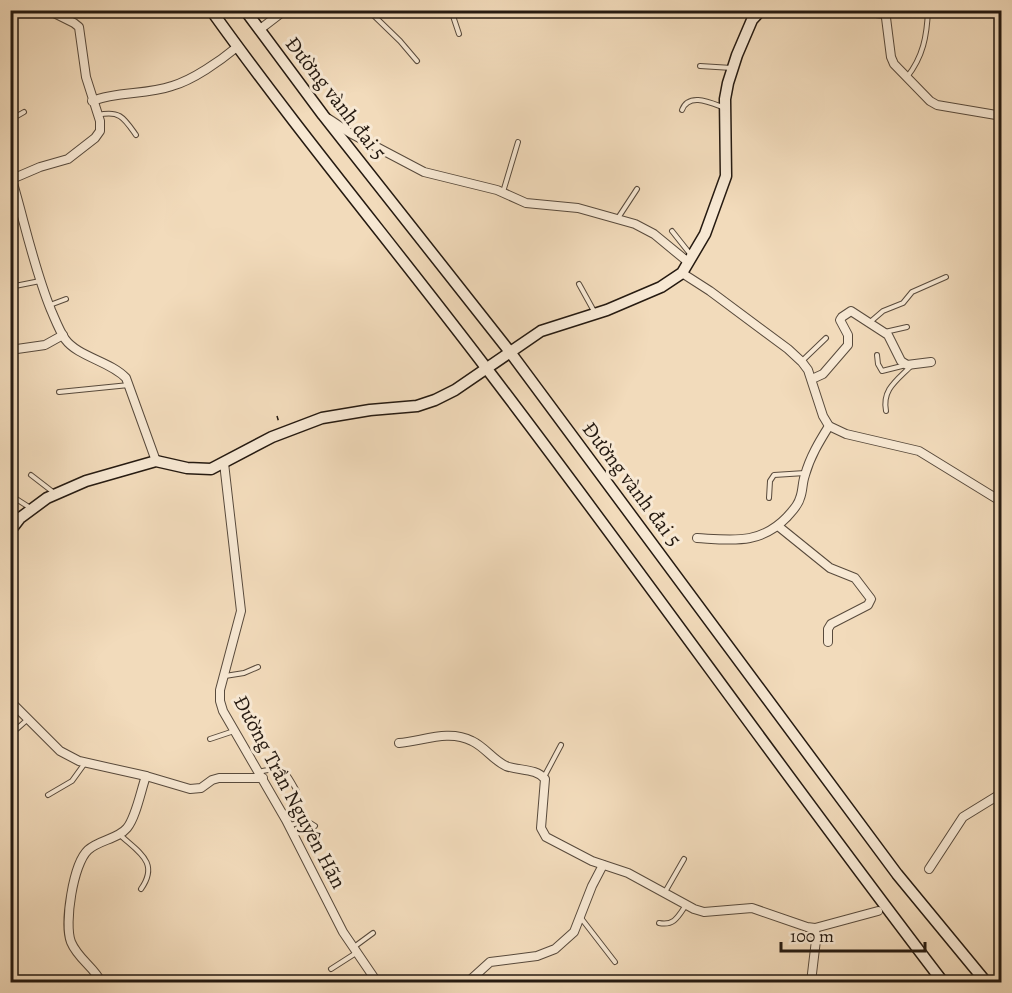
<svg xmlns="http://www.w3.org/2000/svg" width="1012" height="993" font-family="Alegreya,serif">
	<style>
		.lines { fill: none; stroke-linecap: round; stroke-linejoin: round }
		.lane-casing { stroke: #584a3c; stroke-width: 6 }
		.street-casing { stroke: #584a3c; stroke-width: 10 }
		.secondary-casing { stroke: #251a11; stroke-width: 13 }
		.path { stroke: #251a11; stroke-width: 1.5; stroke-dasharray: 4.5 3; stroke-linecap: butt }
		.lane { stroke: #f7e8d3; stroke-width: 4 }
		.street { stroke: #f7e8d3; stroke-width: 8 }
		.secondary { stroke: #f7e8d3; stroke-width: 10 }
		.labels { text-anchor: middle; dominant-baseline: central; stroke-width: 6; stroke-linejoin: round; paint-order: stroke }
		.street-label { font-size: 21px; fill: #251a11; stroke: #f7e8d3 }
	</style>
	<rect width="100%" height="100%" fill="#f2dbbb"/>
	<filter id="stains"><feTurbulence type="fractalNoise" baseFrequency=".00333" numOctaves="4"/><feColorMatrix values="0 0 0 0 .2 0 0 0 0 .09 0 0 0 0 .02 0 0 0 .5 -.17"/></filter>
	<radialGradient id="worn" r=".72"><stop offset=".6" stop-color="#630" stop-opacity="0"/><stop offset="1" stop-color="#630" stop-opacity=".3"/></radialGradient>
	<g class="lines">
		<g class="lane-casing">
			<g id="lane">
				<path d="M 368,10 L 400,41 L 417,61"/>
				<path d="M 451,10 L 459,34"/>
				<path d="M 700,66 L 732,68"/>
				<path d="M 907,77 C 923,57 927,36 928,10"/>
				<path d="M 682,110 C 689,92 711,103 725,108"/>
				<path d="M 98,115 C 120,110 124,118 136,135"/>
				<path d="M 10,120 L 24,112"/>
				<path d="M 503,192 L 518,142"/>
				<path d="M 618,218 L 637,189"/>
				<path d="M 672,231 L 691,255"/>
				<path d="M 579,284 L 595,313"/>
				<path d="M 10,287 L 40,281"/>
				<path d="M 50,305 L 66,299"/>
				<path d="M 869,323 L 883,311 L 903,303 L 912,292 L 946,277"/>
				<path d="M 885,332 L 907,327"/>
				<path d="M 877,355 L 878,364 L 882,371 L 906,365"/>
				<path d="M 802,361 L 826,338"/>
				<path d="M 59,392 L 129,385"/>
				<path d="M 886,411 C 882,390 896,381 910,367"/>
				<path d="M 31,475 L 53,492"/>
				<path d="M 10,484 L 14,480"/>
				<path d="M 10,495 L 32,509"/>
				<path d="M 769,498 L 770,481 L 774,475 L 805,473"/>
				<path d="M 225,676 L 244,673 L 258,667"/>
				<path d="M 10,735 L 28,719"/>
				<path d="M 210,739 L 234,731"/>
				<path d="M 259,772 C 284,765 285,770 297,791"/>
				<path d="M 544,777 L 561,745"/>
				<path d="M 48,795 L 72,781 L 85,763"/>
				<path d="M 290,825 L 307,821 L 315,826"/>
				<path d="M 119,834 C 138,852 160,862 141,889"/>
				<path d="M 665,892 L 684,859"/>
				<path d="M 581,918 L 615,962"/>
				<path d="M 659,923 C 674,926 678,917 686,905"/>
				<path d="M 354,947 L 373,933"/>
				<path d="M 331,969 L 356,953"/>
			</g>
		</g>
		<g class="street-casing">
			<g id="street">
				<path d="M 848,10 L 885,14"/>
				<path d="M 885,10 L 891,57 L 894,64 L 930,101 L 937,105 L 1002,116"/>
				<path d="M 259,30 L 285,10"/>
				<path d="M 92,101 C 118,91 146,95 172,86 C 193,80 220,61 237,47"/>
				<path d="M 329,119 L 350,133 L 424,172 L 497,190 L 526,203 L 578,208 L 635,224 L 654,234 L 688,262"/>
				<path d="M 10,173 C 24,219 33,266 51,310 C 55,319 59,330 65,339 C 78,357 110,361 126,378 L 156,461"/>
				<path d="M 12,179 L 40,167 L 68,159 L 95,138 L 100,131 L 100,121 L 86,77 L 79,27 L 74,23 L 48,10"/>
				<path d="M 682,273 L 710,291 L 788,349 L 802,362 L 808,370 L 823,416 L 829,426 L 846,434 L 919,451 L 1002,502"/>
				<path d="M 10,350 L 45,345 L 63,335"/>
				<path d="M 812,379 L 823,374 L 848,345 L 848,335 L 840,320 L 842,317 L 851,311 L 888,335 L 901,361 L 907,365 L 931,362"/>
				<path d="M 224,463 L 241,611 L 220,690 L 220,701 L 223,711 L 286,820 L 343,932 L 377,982"/>
				<path d="M 778,526 L 830,568 L 855,578 L 871,599 L 868,605 L 831,624 L 828,629 L 828,642"/>
				<path d="M 697,538 C 733,540 760,545 787,517 C 792,511 798,506 800,498 C 803,491 802,483 805,475 C 810,457 819,442 829,426"/>
				<path d="M 10,701 L 60,751 L 79,761 L 146,776 L 190,789 L 201,788 L 212,780 L 219,778 L 263,778"/>
				<path d="M 399,743 C 423,741 449,729 472,741 C 485,747 493,760 506,766 C 519,771 536,768 545,779 L 541,828 L 546,837 L 592,861 L 628,873 L 694,909 L 704,912 L 752,908 L 807,927 L 815,928 L 878,911"/>
				<path d="M 929,869 L 963,817 L 1002,793"/>
				<path d="M 101,982 C 94,967 78,959 71,942 C 64,924 73,864 88,850 C 99,840 118,839 127,828 C 136,817 141,790 146,776"/>
				<path d="M 468,982 L 490,962 L 537,956 L 555,949 L 574,932 L 592,886 L 603,865"/>
				<path d="M 811,982 L 816,940 L 815,928"/>
			</g>
		</g>
		<g class="secondary-casing">
			<g id="secondary">
				<path d="M 211,10 C 299,133 396,249 487,369 C 642,572 788,780 943,982"/>
				<path d="M 245,10 L 323,115 L 510,352 L 897,874 L 986,982"/>
				<path d="M 10,531 L 20,518 L 47,498 L 86,481 L 156,461 L 187,468 L 211,469 L 272,437 L 322,418 L 370,410 L 417,406 L 435,400 L 455,390 L 541,331 L 607,310 L 661,287 L 682,273 L 705,234 L 726,176 L 725,99 L 728,83 L 737,55 L 752,20 L 761,10"/>
			</g>
		</g>
		<path class="path" d="M 277,416 L 279,423"/>
		<use href="#lane" class="lane"/>
		<use href="#street" class="street"/>
		<use href="#secondary" class="secondary"/>
	</g>
	<g class="labels">
		<g class="street-label">
			<text transform="translate(336 98) rotate(52)">Đường vành đai 5</text>
			<text transform="translate(632 484) rotate(53)">Đường vành đai 5</text>
			<text transform="translate(290 792) rotate(62)">Đường Trần Nguyên Hãn</text>
		</g>
	</g>
	<rect width="1012" height="993" fill="none" stroke="#f2dbbb" stroke-width="36"/>
	<rect x="12" y="12" width="988" height="969" fill="none" stroke="#251a11" stroke-width="3"/>
	<rect x="18" y="18" width="976" height="957" fill="none" stroke="#251a11" stroke-width="1.5"/>
	<path d="M781 942v9h144v-9" fill="none" stroke="#251a11" stroke-width="3"/>
	<text x="790" y="942" font-size="18" fill="#251a11" stroke="#f7e8d3" stroke-width="4.5" paint-order="stroke">100 m</text>
	<rect width="100%" height="100%" filter="url(#stains)"/>
	<rect width="100%" height="100%" fill="url(#worn)"/>
</svg>
